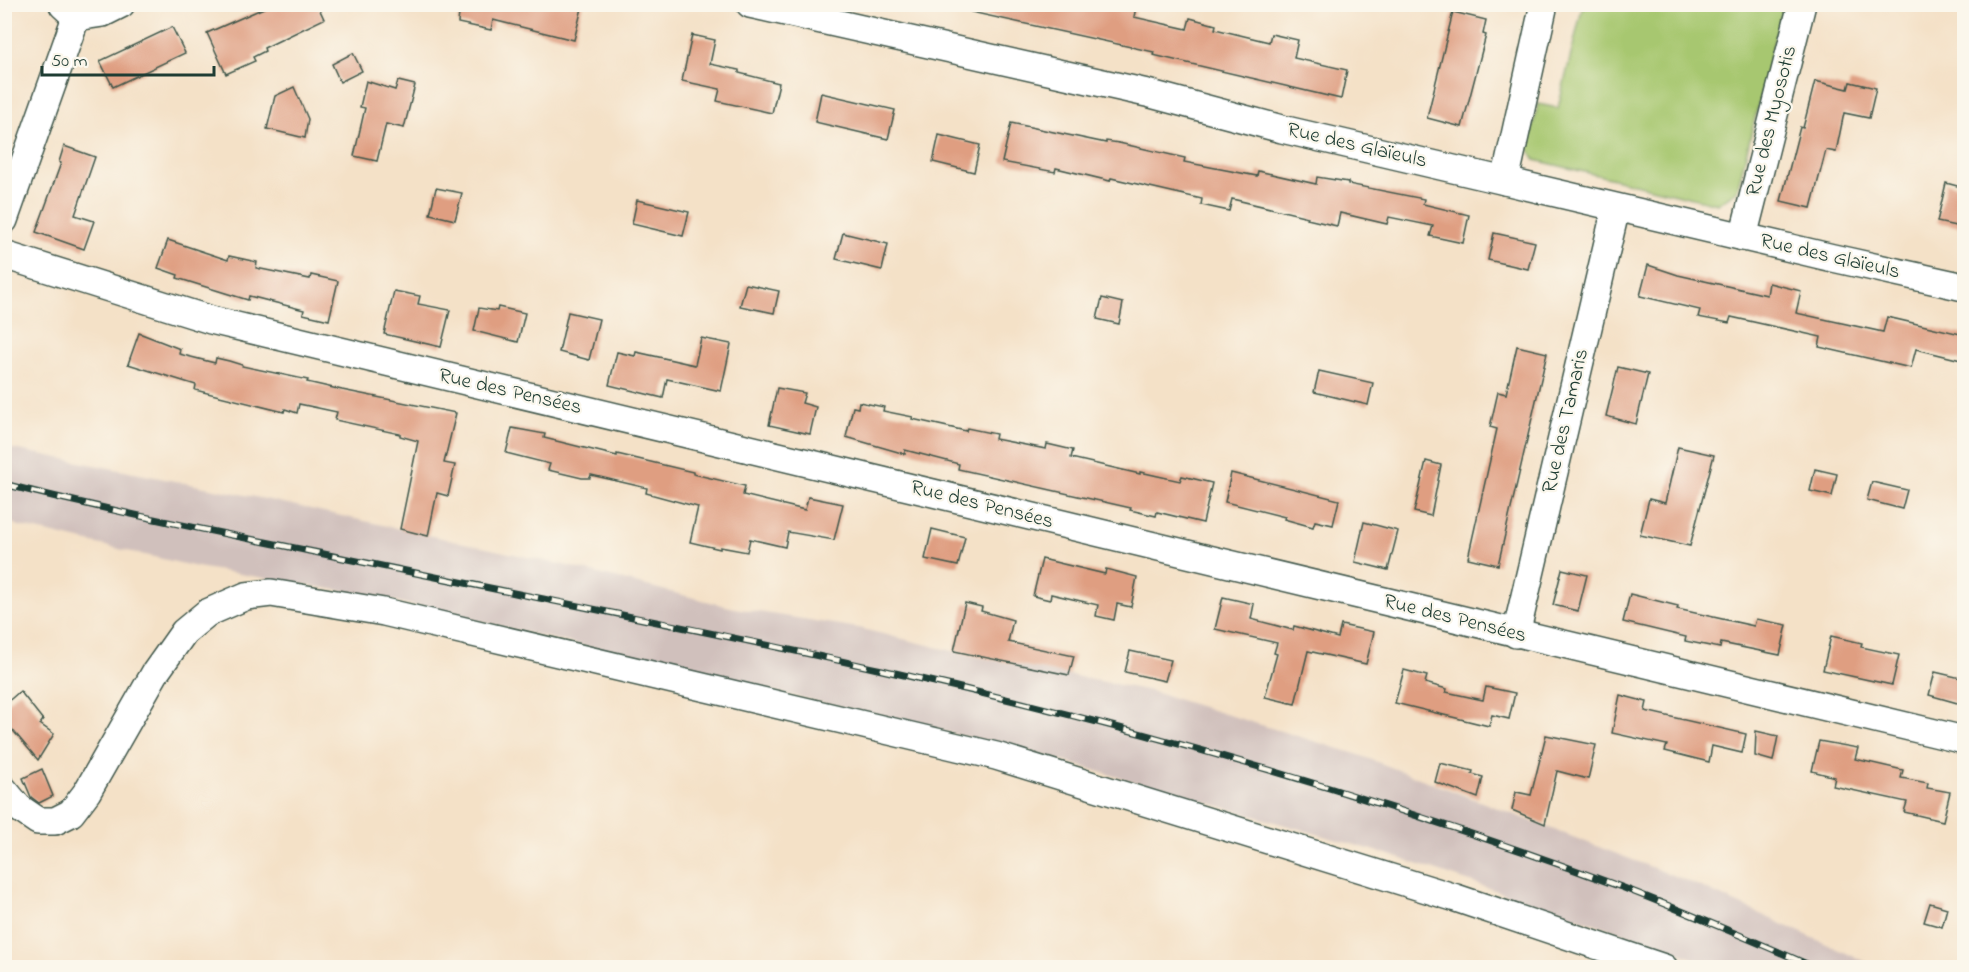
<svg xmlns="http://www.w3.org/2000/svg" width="1969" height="972" font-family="'Indie Flower',sans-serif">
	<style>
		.industrial { fill: #d0c0bc }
		.green { fill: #a7c76f; stroke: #638252; stroke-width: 1.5 }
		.building { fill: #df9e81 }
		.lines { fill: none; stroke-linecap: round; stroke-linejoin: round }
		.street-casing { stroke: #3f564a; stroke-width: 30 }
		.street { stroke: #fff; stroke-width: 27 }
		.rail-casing { stroke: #1f3d34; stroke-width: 7 }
		.rail { stroke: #fbf7ec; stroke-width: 4.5; stroke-dasharray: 14; stroke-linecap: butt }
		.labels { text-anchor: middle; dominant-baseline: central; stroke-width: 4.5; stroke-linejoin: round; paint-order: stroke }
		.street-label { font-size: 21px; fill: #1f3d34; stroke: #fbf7ec }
	</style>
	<rect width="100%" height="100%" fill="#fbf7ec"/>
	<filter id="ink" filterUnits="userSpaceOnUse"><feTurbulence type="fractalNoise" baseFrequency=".0167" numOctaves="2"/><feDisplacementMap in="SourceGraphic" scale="12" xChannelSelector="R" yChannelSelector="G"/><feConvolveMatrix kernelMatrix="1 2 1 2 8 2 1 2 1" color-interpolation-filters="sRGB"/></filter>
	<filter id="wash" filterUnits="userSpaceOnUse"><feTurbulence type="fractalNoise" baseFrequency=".008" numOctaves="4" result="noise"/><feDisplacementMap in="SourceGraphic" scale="24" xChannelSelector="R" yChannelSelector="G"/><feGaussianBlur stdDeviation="1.35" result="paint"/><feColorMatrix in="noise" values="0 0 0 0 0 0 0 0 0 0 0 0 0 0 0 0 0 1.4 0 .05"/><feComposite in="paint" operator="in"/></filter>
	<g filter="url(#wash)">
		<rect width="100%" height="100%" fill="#f4e1c7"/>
		<path class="industrial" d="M 4,447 L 265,499 L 568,566 L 734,608 L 858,628 L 973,656 L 1150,691 L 1359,755 L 1690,882 L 1877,967 L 1716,967 L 1658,945 L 1390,855 L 1034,753 L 373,596 L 197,567 L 19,526 L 5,520 Z"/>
		<path class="green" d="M 1583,5 L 1783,5 L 1737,191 L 1717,204 L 1535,160 L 1528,148 L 1538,104 L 1558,108 Z"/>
		<g id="blocks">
			<g class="building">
				<path d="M 273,4 L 317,4 L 324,19 L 264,48 L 265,51 L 253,57 L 255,61 L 226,74 L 207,33 Z"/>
				<path d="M 460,4 L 583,4 L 574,40 L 493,20 L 491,30 L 458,23 Z"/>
				<path d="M 972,4 L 1119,4 L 1136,7 L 1134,17 L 1187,29 L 1190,18 L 1216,25 L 1215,29 L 1269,42 L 1271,34 L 1298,40 L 1294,58 L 1347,70 L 1341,99 L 1153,55 L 1154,52 L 971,12 Z"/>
				<path d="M 1453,12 L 1486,20 L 1483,34 L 1486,35 L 1462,127 L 1427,118 Z"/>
				<path d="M 172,27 L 185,53 L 113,87 L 100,61 Z"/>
				<path d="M 692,35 L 715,40 L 710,64 L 739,70 L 739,73 L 779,83 L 772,113 L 717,101 L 720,89 L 682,81 Z"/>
				<path d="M 353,53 L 362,71 L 340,82 L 332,64 Z"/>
				<path d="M 366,81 L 395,90 L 398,81 L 415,85 L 404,128 L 386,124 L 377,161 L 354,156 L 365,108 L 360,107 Z"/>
				<path d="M 1815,81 L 1848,89 L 1850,82 L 1876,88 L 1869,118 L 1844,113 L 1836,152 L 1826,150 L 1811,208 L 1781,201 L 1800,127 L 1803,128 Z"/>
				<path d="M 294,87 L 308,119 L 305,138 L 267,129 L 275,96 Z"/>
				<path d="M 821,93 L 895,110 L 888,139 L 815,122 Z"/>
				<path d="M 1011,123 L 1106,143 L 1106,141 L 1119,143 L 1185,158 L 1184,162 L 1257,176 L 1258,171 L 1316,184 L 1317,177 L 1348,182 L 1348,184 L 1424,199 L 1423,204 L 1469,215 L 1463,243 L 1430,236 L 1433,226 L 1389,217 L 1387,224 L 1340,213 L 1337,226 L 1307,219 L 1308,217 L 1232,199 L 1229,211 L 1201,205 L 1202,199 L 1111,178 L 1110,181 L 1056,168 L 1055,172 L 1002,162 Z"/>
				<path d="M 939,135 L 980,145 L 974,172 L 933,162 Z"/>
				<path d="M 64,146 L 95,157 L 75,215 L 94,221 L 84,249 L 36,232 L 61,163 L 59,162 Z"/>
				<path d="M 1946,183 L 1965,188 L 1965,228 L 1937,222 Z"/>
				<path d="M 436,188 L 462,193 L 455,220 L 430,214 Z"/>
				<path d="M 637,200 L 689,212 L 683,236 L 632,224 Z"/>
				<path d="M 843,233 L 888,244 L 882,270 L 836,259 Z"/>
				<path d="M 1494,233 L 1535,242 L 1528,269 L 1488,260 Z"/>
				<path d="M 168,240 L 228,260 L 229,256 L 257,262 L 256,268 L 310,279 L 311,275 L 338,281 L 329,320 L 303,314 L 304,310 L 249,296 L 248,300 L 177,278 L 178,275 L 158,268 Z"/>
				<path d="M 1648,265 L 1678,275 L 1767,295 L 1769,283 L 1801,291 L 1796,313 L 1883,332 L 1887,317 L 1965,335 L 1965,361 L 1916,349 L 1911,368 L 1819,347 L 1821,337 L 1731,317 L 1729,323 L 1698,317 L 1700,310 L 1640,296 Z"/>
				<path d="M 746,284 L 779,291 L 774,313 L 740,306 Z"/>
				<path d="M 394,291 L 420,296 L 418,304 L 450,310 L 441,347 L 384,334 Z"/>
				<path d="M 1102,298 L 1123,303 L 1119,324 L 1097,319 Z"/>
				<path d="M 498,307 L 525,313 L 518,342 L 474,331 L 479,308 L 497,311 Z"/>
				<path d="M 568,312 L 599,319 L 589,360 L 559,352 Z"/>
				<path d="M 139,333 L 180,349 L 179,354 L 215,363 L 216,358 L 229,361 L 242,365 L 242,366 L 308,380 L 307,382 L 342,390 L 456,413 L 444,463 L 455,465 L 448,496 L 437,493 L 428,536 L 400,529 L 418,441 L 400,436 L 400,434 L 335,420 L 337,412 L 299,404 L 297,413 L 285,409 L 284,412 L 195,390 L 196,385 L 128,364 Z"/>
				<path d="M 701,338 L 731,344 L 721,391 L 667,379 L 663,398 L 609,385 L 617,352 L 635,356 L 636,352 L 695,365 Z"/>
				<path d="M 1517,346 L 1547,353 L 1498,565 L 1468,558 L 1497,429 L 1490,427 L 1498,392 L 1506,394 Z"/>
				<path d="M 1618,367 L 1648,374 L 1636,424 L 1606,416 Z"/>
				<path d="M 1319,371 L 1373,383 L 1368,405 L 1314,392 Z"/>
				<path d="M 777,388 L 805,393 L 802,403 L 816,407 L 810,434 L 769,425 Z"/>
				<path d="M 859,402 L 884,407 L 883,411 L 913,417 L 912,419 L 966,431 L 967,428 L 996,434 L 995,439 L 1046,449 L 1047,444 L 1073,450 L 1071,458 L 1140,474 L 1140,472 L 1180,481 L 1182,476 L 1212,483 L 1203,523 L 1157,512 L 1156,516 L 1130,510 L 1131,508 L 958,469 L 959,464 L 905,450 L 905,454 L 846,437 L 853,407 L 858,408 Z"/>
				<path d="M 512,428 L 545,434 L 544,438 L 617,456 L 617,454 L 693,472 L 693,474 L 745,486 L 743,495 L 805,510 L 808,497 L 843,504 L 834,540 L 788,532 L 785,547 L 750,539 L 747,552 L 720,547 L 720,549 L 690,542 L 698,507 L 646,493 L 647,488 L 591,475 L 590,478 L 582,478 L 548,470 L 550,464 L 506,453 Z"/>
				<path d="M 1678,447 L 1714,455 L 1690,546 L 1640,535 L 1649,499 L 1665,503 Z"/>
				<path d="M 1426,461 L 1441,465 L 1431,516 L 1414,512 Z"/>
				<path d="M 1815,469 L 1837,474 L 1832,496 L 1810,491 Z"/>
				<path d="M 1231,473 L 1339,500 L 1333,525 L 1315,521 L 1313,527 L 1284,519 L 1285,517 L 1225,502 Z"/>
				<path d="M 1872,482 L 1907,490 L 1902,509 L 1867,500 Z"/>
				<path d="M 1364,522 L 1398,531 L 1388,570 L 1355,562 Z"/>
				<path d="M 932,529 L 965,537 L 958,566 L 925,559 Z"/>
				<path d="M 1042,559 L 1105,574 L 1106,569 L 1137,577 L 1131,607 L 1117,604 L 1114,620 L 1096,616 L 1098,605 L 1051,594 L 1050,600 L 1033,596 Z"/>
				<path d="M 1562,569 L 1587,575 L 1578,611 L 1553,605 Z"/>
				<path d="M 1630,594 L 1678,606 L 1677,609 L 1754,626 L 1756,619 L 1787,625 L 1780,655 L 1721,643 L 1720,648 L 1685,641 L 1686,637 L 1623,622 Z"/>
				<path d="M 1223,597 L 1254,604 L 1251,619 L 1293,630 L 1294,626 L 1338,638 L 1341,625 L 1374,632 L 1366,664 L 1308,651 L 1295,704 L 1265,697 L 1277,654 L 1274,653 L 1277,643 L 1215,629 Z"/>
				<path d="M 965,603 L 982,607 L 981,611 L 1013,620 L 1008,642 L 1074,656 L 1069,675 L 954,651 Z"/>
				<path d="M 1831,636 L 1862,643 L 1861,647 L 1899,655 L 1892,685 L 1823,670 Z"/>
				<path d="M 1130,651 L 1171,660 L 1165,681 L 1125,672 Z"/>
				<path d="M 1404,670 L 1427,676 L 1425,683 L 1447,689 L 1446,692 L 1483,700 L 1486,687 L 1515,693 L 1509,719 L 1492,715 L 1489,726 L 1395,703 Z"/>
				<path d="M 1935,672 L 1965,679 L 1965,693 L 1961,704 L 1929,695 Z"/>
				<path d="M 20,691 L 43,720 L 40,724 L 54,734 L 38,760 L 4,720 L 4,705 Z"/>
				<path d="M 1620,695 L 1647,702 L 1645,711 L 1746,734 L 1742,753 L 1712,746 L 1709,762 L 1665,751 L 1667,745 L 1612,733 Z"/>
				<path d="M 1756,731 L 1778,736 L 1773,761 L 1755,756 Z"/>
				<path d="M 1546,735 L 1596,745 L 1588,779 L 1557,771 L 1545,824 L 1512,810 L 1516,792 L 1531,795 Z"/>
				<path d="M 1819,741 L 1858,748 L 1855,759 L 1903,770 L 1901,778 L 1928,783 L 1927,788 L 1950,792 L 1943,821 L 1904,812 L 1907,802 L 1833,786 L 1835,777 L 1812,771 Z"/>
				<path d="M 1440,763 L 1473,771 L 1472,774 L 1483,777 L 1478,798 L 1435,782 Z"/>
				<path d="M 42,769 L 53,796 L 39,803 L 31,797 L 23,778 Z"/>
				<path d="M 1930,903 L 1947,908 L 1942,927 L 1924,922 Z"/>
			</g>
		</g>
	</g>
	<g filter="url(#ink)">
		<use href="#blocks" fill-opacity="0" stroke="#3f564a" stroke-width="1.5"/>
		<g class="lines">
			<g class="street-casing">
				<g id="street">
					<path d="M 750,4 L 1147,93 L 1282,129 L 1505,181 L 1833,258 L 1964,287"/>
					<path d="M 63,5 L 76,17 L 103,13 L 121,4"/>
					<path d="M 1505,181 L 1544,4"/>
					<path d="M 4,220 L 76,17"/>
					<path d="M 1743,237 L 1802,4"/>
					<path d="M 4,255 L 211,320 L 1964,740"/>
					<path d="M 1516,634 L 1616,208"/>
					<path d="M 4,790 L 19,808 L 38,821 L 55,821 L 71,813 L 87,792 L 155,673 L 184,632 L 207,613 L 246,596 L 271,593 L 384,612 L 996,756 L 1456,898 L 1664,968"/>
				</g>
			</g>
			<use href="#street" class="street"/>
			<g class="rail-casing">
				<path id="rail" d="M 4,484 C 105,510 207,530 309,551 C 500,591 691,627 882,670 C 1134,726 1382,798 1624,888 C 1688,913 1752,940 1816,968"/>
			</g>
			<use href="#rail" class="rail"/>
		</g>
	</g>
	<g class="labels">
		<g class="street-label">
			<text transform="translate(1772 121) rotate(-76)">Rue des Myosotis</text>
			<text transform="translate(1357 146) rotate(13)">Rue des Glaïeuls</text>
			<text transform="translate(1830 257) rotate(13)">Rue des Glaïeuls</text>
			<text transform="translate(510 392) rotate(13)">Rue des Pensées</text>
			<text transform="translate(1566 421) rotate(-77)">Rue des Tamaris</text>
			<text transform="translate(982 505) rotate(14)">Rue des Pensées</text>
			<text transform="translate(1455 619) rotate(14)">Rue des Pensées</text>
		</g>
	</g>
	<rect width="1969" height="972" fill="none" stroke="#fbf7ec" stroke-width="24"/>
	<path d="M42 66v9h172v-9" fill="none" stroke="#1f3d34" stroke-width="3"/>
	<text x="51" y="66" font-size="18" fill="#1f3d34" stroke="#fbf7ec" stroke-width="4.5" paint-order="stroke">50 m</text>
</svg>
